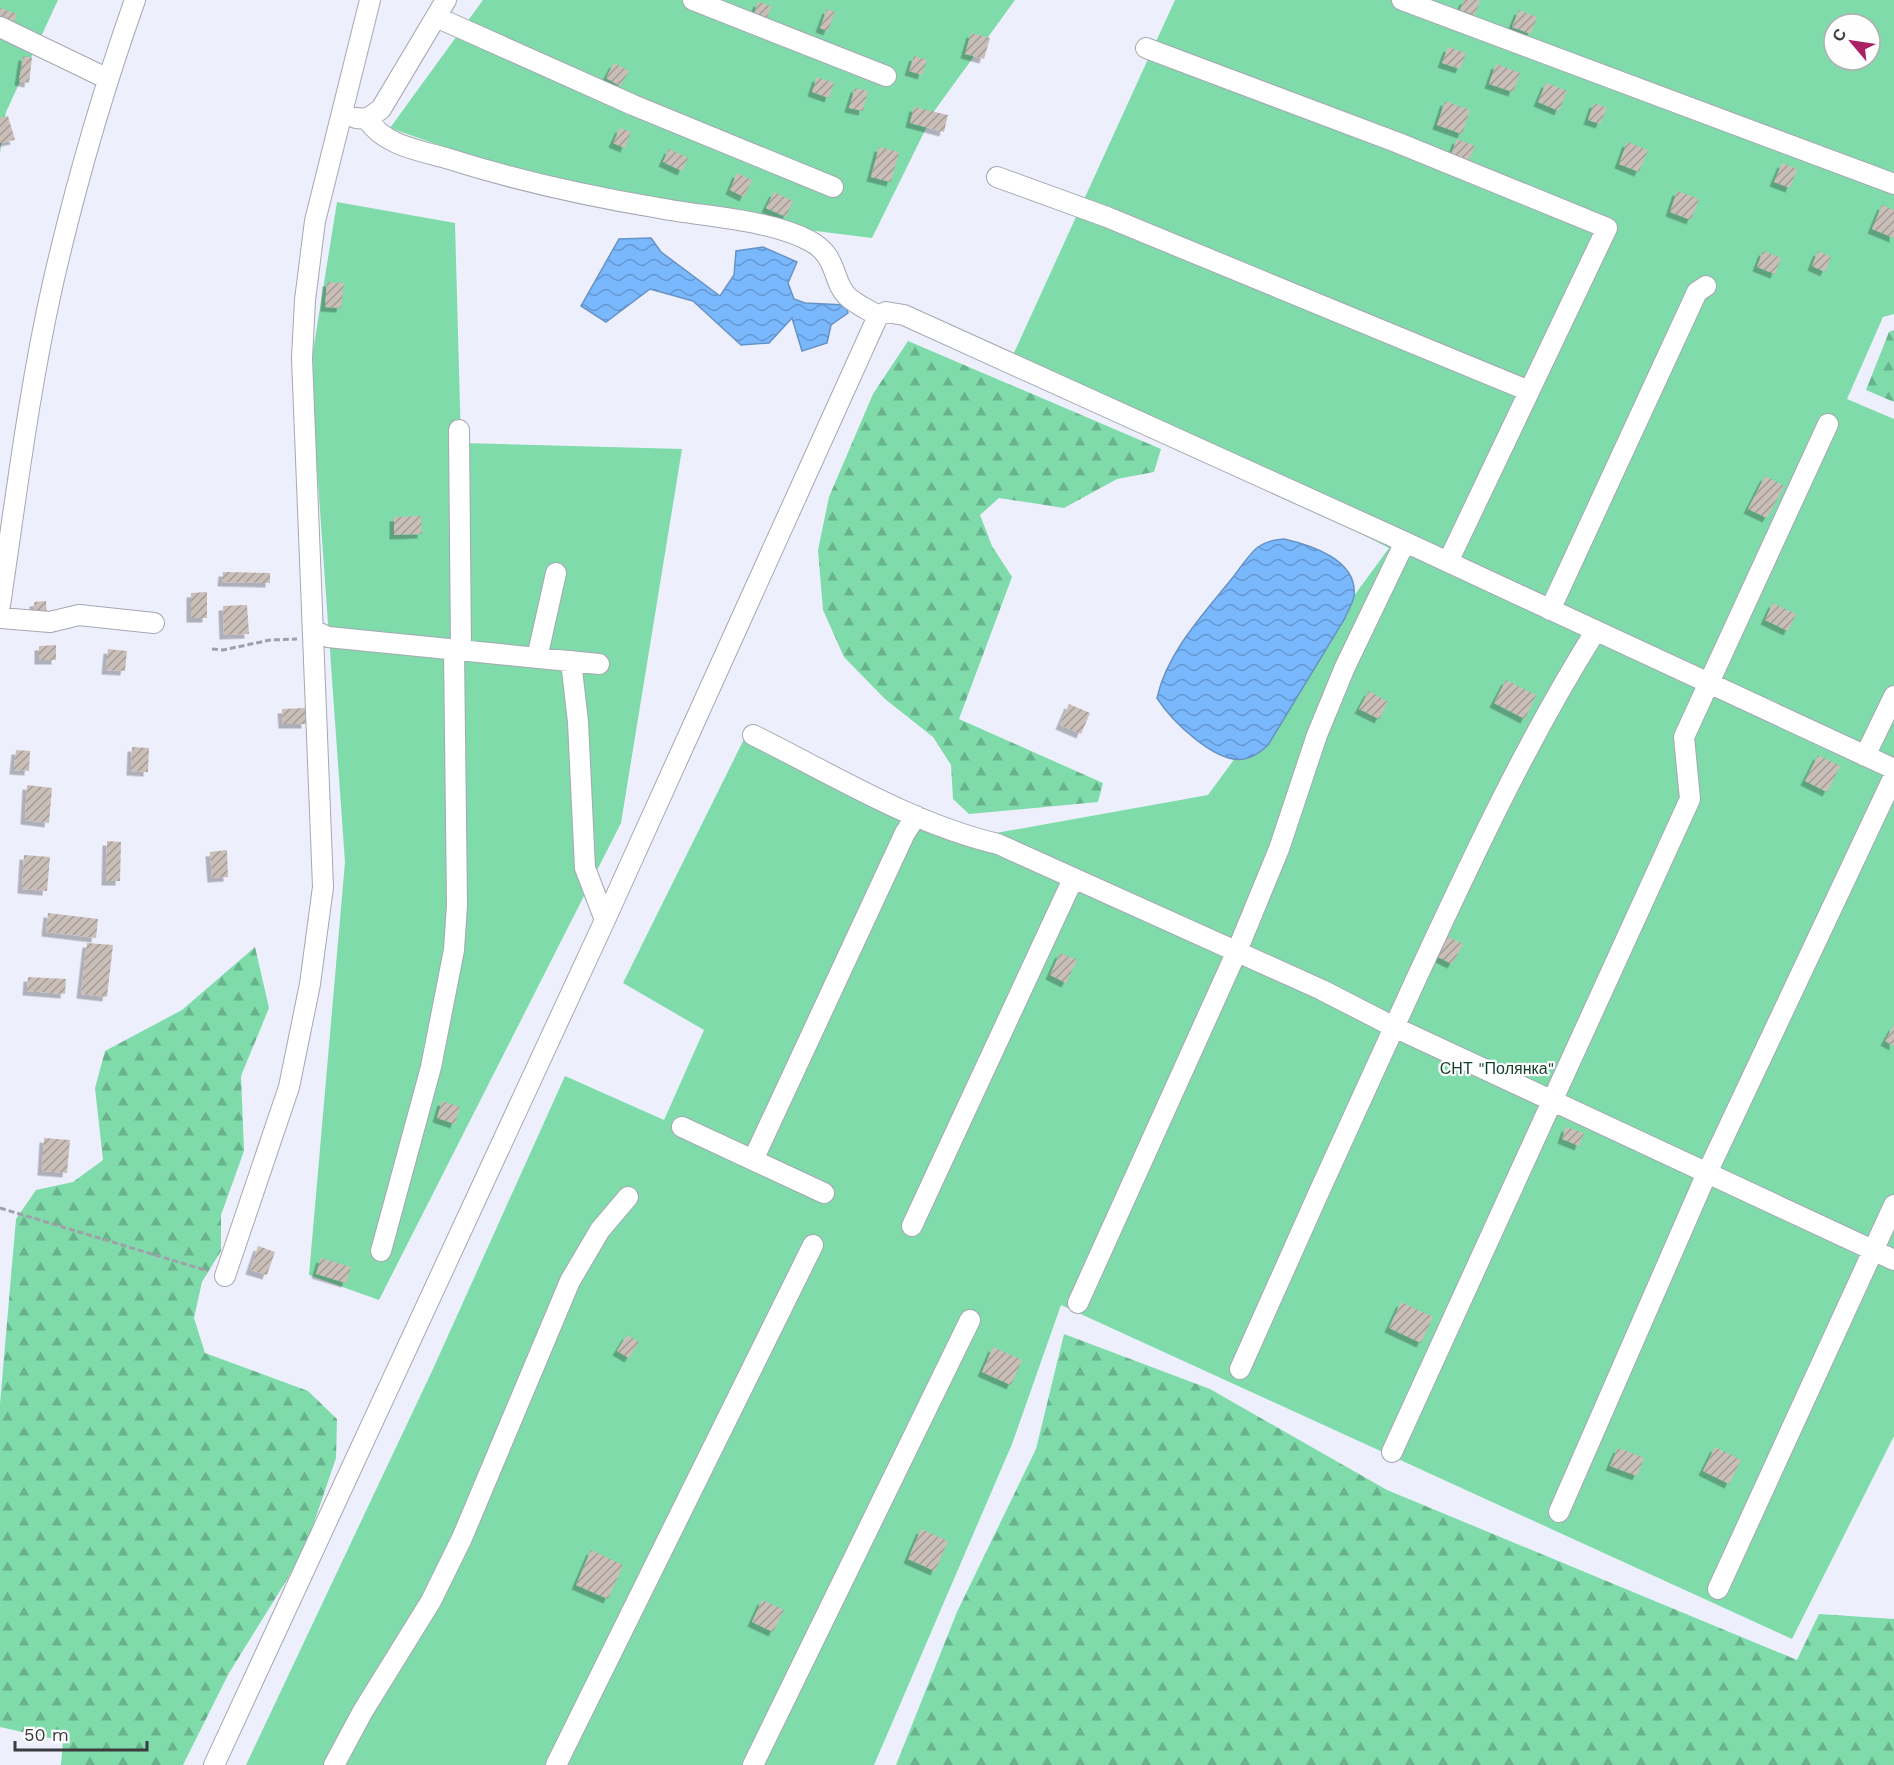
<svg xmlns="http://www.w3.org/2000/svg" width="1894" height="1765" viewBox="0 0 1894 1765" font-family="'Work Sans',sans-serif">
	<defs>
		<pattern id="forest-firs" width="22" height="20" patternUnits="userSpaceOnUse" patternTransform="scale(1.5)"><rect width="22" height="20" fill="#7fdbaa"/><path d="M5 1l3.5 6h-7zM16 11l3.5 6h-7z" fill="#69b38c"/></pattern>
		<pattern id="water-waves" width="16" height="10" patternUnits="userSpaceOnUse" patternTransform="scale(1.5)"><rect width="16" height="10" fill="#7ab8fe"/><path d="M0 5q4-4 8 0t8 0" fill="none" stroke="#6597cf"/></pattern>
		<pattern id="building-hatch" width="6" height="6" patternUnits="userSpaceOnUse" patternTransform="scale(1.5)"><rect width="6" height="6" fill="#cabeb8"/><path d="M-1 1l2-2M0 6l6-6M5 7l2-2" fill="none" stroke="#a59c97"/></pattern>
		<filter id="shadow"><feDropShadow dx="-4.5" dy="4.5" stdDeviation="0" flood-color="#0004"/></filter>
	</defs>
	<rect width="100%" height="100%" fill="#eeeffc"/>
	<path fill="url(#forest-firs)" d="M1894,330v72l-28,-12 23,-58z
		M908,341l253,108 -7,23 -37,7 -53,29 -65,-10 -19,17 12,31 20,31 -53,142 144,64 -5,19 -129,12 -16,-15 -2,-34 -18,-28 -48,-38 -41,-42 -21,-47 -5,-60 11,-53 44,-103z
		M255,947l14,61 -28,68 3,75 -23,64v36l-19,31 -8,36 11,35 103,38 29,28 -1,39 -32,94 -75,121 -46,92h-122l2,-24 -63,-14v-323l16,-185 20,-29 37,-8 30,-22 -8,-72 10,-37 77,-41z
		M1064,1334l146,55 177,101 410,170 22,-46 75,5v146h-998l61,-153 79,-163z"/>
	<path fill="#7fdbaa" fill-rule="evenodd" d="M0,0h58l-52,112 -6,41z
		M483,0h532l-80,110 -63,128 -262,-33 -220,-77z
		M1175,0h719v314l-11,3 -36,82 47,20v1017l-102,203 -731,-334 -49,139 -138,321h-628l187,-396 132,-293 99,44 40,-90 -81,-47 127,-256 207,113 251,-45 181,-247 -376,-193zM1834,24h36v36h-36z
		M337,202l118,21 6,220 221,6 -61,374 -242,477 -70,-25 36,-413 -35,-492z"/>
	<path fill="url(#water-waves)" stroke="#6792c5" stroke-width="1.5" d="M651,238l10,14 59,44 14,-21 2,-24 27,-4 34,15 -9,21 6,16 11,4 40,2 3,8 -17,12 -4,18 -25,8 -10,-33 -23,25 -28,2 -48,-44 -43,-12 -44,33 -25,-16 38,-67z
		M1284,539c27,6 74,21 70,57 -1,7 -7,16 -9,22l-77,127c-7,7 -14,12 -24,14 -29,5 -73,-39 -87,-61 10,-46 48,-86 77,-122 7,-9 15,-22 24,-29 9,-6 16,-7 26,-8z"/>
	<path fill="url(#building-hatch)" filter="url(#shadow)" d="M1464,0h16l-5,15 -15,-5z
		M758,2l13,4 -6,18 -13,-4z
		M0,8l17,6 -4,12 -13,-5z
		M827,9l8,3 -7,19 -8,-3z
		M1519,10l18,7 -6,17 -19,-7z
		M971,33l19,5 -6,21 -19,-5z
		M1448,47l18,6 -6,16 -18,-6z
		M23,56l9,2 -3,25 -10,-2z
		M914,56l13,4 -5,15 -13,-4z
		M614,63l15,8 -9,15 -14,-8z
		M1496,64l24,9 -7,19 -24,-8z
		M817,77l17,6 -5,15 -17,-6z
		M1546,83l21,8 -8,20 -21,-9z
		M855,88l13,3 -5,20 -14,-3z
		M1445,101l25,9 -8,24 -25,-9z
		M1594,103l13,5 -7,16 -12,-4z
		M914,107l34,8 -4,17 -34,-9z
		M8,116l7,24 -15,3v-25z
		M620,128l11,4 -6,16 -12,-5z
		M1457,139l18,7 -9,20 -17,-7z
		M1627,142l21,8 -9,22 -20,-8z
		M879,147l20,5 -8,30 -20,-5z
		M669,149l19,9 -6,13 -19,-9z
		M1782,163l15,6 -7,19 -16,-6z
		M737,173l15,7 -8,17 -14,-7z
		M1677,191l22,8 -8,21 -21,-8z
		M774,192l19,9 -7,16 -20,-9z
		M1882,205l12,5v28l-22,-9z
		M1763,251l18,7 -6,16 -18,-7z
		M1818,251l13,6 -6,15 -13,-6z
		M327,282l17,1 -3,25 -16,-1z
		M1765,476l19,10 -17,32 -19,-9z
		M421,516l1,18 -28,1v-18z
		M223,572l47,1v10l-48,-1z
		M207,592v26h-16v-25z
		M46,601l1,16 -12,1 -1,-16z
		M1773,603l23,11 -8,17 -23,-11z
		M247,605l2,29 -25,1 -1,-29z
		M56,645v15h-17v-14z
		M108,649l19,2 -2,20 -19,-1z
		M1506,680l30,15 -11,24 -31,-16z
		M1369,691l19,11 -9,17 -20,-10z
		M1069,704l21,9 -9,21 -21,-9z
		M305,708l1,16h-23l-1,-15z
		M132,747l17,1 -1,24 -17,-1z
		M16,750l14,1 -1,20 -15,-1z
		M1818,755l22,11 -13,26 -22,-11z
		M27,785l25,3 -3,35 -24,-3z
		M107,841l14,1 -1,39h-14z
		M227,850l1,27 -16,1 -2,-26z
		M24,855l26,2 -3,34 -25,-2z
		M48,913l50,6 -2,19 -50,-6z
		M1445,935l18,9 -11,20 -18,-9z
		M87,943l26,2 -6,52 -26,-3z
		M1060,953l17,7 -11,23 -16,-8z
		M28,977l38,2 -1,15 -38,-3z
		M1894,1025v21l-9,-5z
		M442,1101l18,6 -5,17 -18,-6z
		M1566,1127l18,6 -5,13 -17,-7z
		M44,1138l26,2 -3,33 -25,-2z
		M258,1246l17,6 -8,23 -17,-5z
		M321,1258l30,9 -5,16 -30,-9z
		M1401,1302l32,15 -12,26 -32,-15z
		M627,1335l12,7 -10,16 -12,-7z
		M993,1347l29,13 -11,25 -29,-13z
		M1715,1447l26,13 -12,24 -26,-13z
		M1618,1448l26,10 -7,18 -27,-10z
		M921,1529l27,12 -13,30 -27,-12z
		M591,1550l32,15 -15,34 -32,-14z
		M762,1600l22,10 -11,22 -21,-10z"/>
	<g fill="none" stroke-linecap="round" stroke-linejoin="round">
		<g stroke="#a6a7b3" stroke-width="22">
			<path id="minor" d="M693,0l193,76
				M1402,0l492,184
				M436,17l197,88 200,82
				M0,27l108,52
				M1146,48l250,94 211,86 -159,334
				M356,118l11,1 14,-10 65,-109
				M367,119c17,26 50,31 79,39 69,22 141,38 213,50 46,9 109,11 151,33 28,15 22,40 37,55 8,8 22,14 31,20
				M997,177l110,40 422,174
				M459,430l2,220
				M0,605c16,-107 29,-216 53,-322 22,-96 49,-190 82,-283
				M1550,610l147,-318 9,-6
				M0,618l50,4 29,-7 75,8
				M313,630l15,7 271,27
				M537,658l19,-85
				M571,661l7,61 7,146 20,52
				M753,735c79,39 159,89 245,109l324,146 72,37 500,233
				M1865,756l29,-60
				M682,1127l142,66
				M753,1160l152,-327 11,-17
				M912,1226l161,-347
				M381,1251l50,-184 23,-117 3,-45 -3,-256
				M225,1276l64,-189 21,-103 13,-97 -21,-529 3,-58 10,-79 55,-221
				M1078,1303l159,-352 42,-102 38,-114 28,-68 60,-125
				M1240,1369c58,-131 117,-262 177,-392 55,-118 109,-235 178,-345
				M1392,1452l298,-653 -6,-62 144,-313
				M1559,1512l148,-339 187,-397
				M1718,1589l176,-384
				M214,1765l391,-845 273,-604 8,-4 18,3 501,227 489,227
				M334,1765l29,-54 68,-110 31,-63 108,-257 30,-51 28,-33
				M556,1765l257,-520
				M753,1765l217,-445"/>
		</g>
		<path stroke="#9fa0a9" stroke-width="3" stroke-dasharray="6 3" stroke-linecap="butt" d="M212,649l11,1 47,-10 27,-1
			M0,1208l208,63"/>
		<use href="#minor" stroke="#fff" stroke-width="20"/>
	</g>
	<g text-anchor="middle" stroke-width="4.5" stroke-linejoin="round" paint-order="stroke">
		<g font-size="16" fill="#143e2a" stroke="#fefefe">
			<text x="1497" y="1074">СНТ "Полянка"</text>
		</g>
	</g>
	<g transform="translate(1852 42) rotate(299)"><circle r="28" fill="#fefefe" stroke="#b0b0b2" stroke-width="1.5"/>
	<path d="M0-4.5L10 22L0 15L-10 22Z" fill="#ab2164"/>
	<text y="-9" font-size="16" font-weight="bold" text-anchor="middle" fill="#3b3b40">С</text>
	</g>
	<path d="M15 1741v9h132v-9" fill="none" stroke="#3b3b40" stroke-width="3"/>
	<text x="24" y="1741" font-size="18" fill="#3b3b40" stroke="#fefefe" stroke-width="4.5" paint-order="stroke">50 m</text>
</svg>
